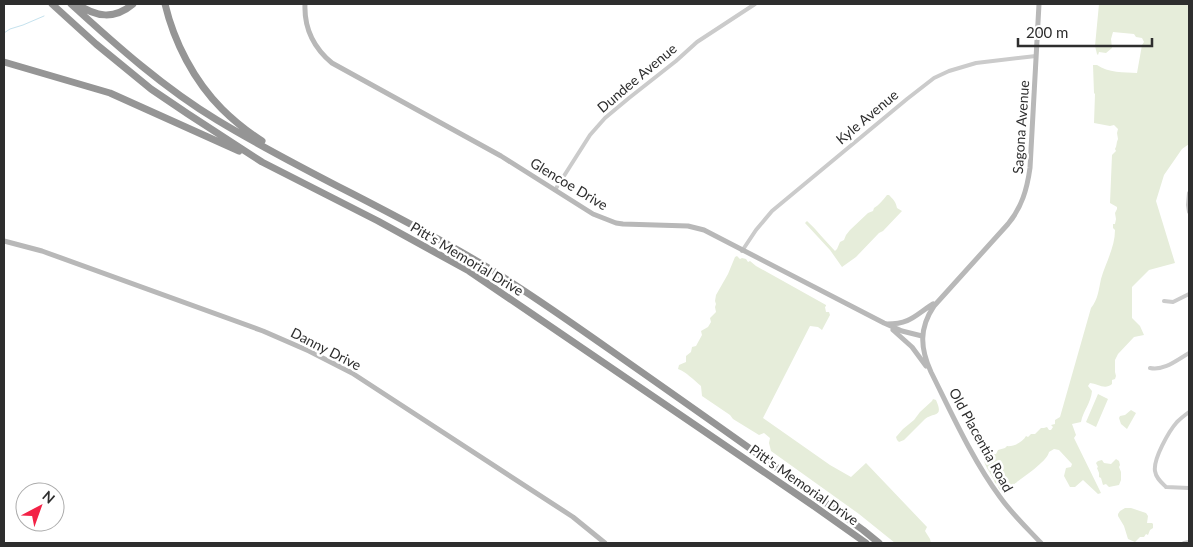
<svg xmlns="http://www.w3.org/2000/svg" width="1193" height="547" viewBox="0 0 1193 547" font-family="Lato,sans-serif">
	<rect width="100%" height="100%" fill="#fff"/>
	<path fill="#e6edda" d="M1099,4h90v140l-7,5 -18,26 -8,26 19,62 -26,7 -17,17v31l8,8 4,9 -10,2 -16,17 -3,6v12l1,4 -1,3 -3,1v4c-7,6 -14,0 -22,-1l-2,3 4,5c-1,12 -9,20 -11,31l-9,2 4,11 -2,3 27,55 -3,1 -15,-14 -8,7h-5l-6,-11 2,-8 5,-1 1,-3 -13,-14 -5,-1 -5,3c-2,11 -36,32 -46,40l-4,-3 -2,-5 -2,-1c-2,-8 -10,-15 -11,-23h2l1,-1 -1,-1 5,-4h5l2,-4 7,-2 2,-2c6,1 16,-4 19,-10l2,1 3,-3h4l6,-6h3l3,-1 2,3h2l2,-3 -2,-2 4,-1v-4l5,-3 31,-109c7,-8 8,-20 10,-29 5,-17 14,-32 14,-49l-2,-2v-4h2l1,-5 -1,-6 2,-4v-2l-7,-4 2,-48 4,-4 -1,-2c2,-3 1,-6 3,-10l-1,-6 1,-4 -4,-4 -4,1 -16,-3 1,-29 -1,-1 -1,-28h4c11,8 27,7 40,8l5,-28 2,-3 -2,-4 -6,-1 -2,-3 -21,-2 -2,7 1,9 -6,5 -7,-1 -1,3 -1,-1 -2,-8z
		M887,195h2c4,4 7,7 8,13l5,3 -19,20 -4,2 -23,24 -14,10 -12,-17 -25,-27 2,-2c10,9 18,20 28,30l2,-2 3,-7 4,-2 2,-5 4,-5 18,-17 5,-2 1,-3c5,-3 9,-8 13,-13z
		M737,256l3,3 2,-1 4,1 2,3 2,-1 6,5 70,39v1l-1,1 1,5h3l1,3 -8,15 -4,-3 -8,-1 -47,92 67,47 21,12 15,-14 61,64 -2,4 5,8 1,4h-36l-36,-29 -88,-63 -2,-8 1,-5 -6,-5 -5,2 -26,-16 -3,-4 -28,-19 -1,-10c-7,-6 -15,-14 -23,-17l1,-4 7,-3v-6l5,-4 1,-5 4,-1 6,-11 -1,-4 7,-4 3,-5 -1,-4 6,-6 -1,-5 1,-3 -1,-3 1,-6 12,-21 7,-17z
		M1098,394l10,5 -12,28 -10,-5z
		M933,399l3,1c8,18 -2,12 -11,19l-21,21 -5,2 -2,-2 -1,-3 7,-8 11,-9 6,-8 12,-11z
		M1131,410l5,3 -9,16 -6,-5 -2,-6 1,-2 5,-1z
		M1116,459l3,2 1,4 -1,2 2,5v8l-2,5 -10,2 -3,-3 -3,1 -2,-7 -2,-1v-4l-2,-5 1,-1 -2,-4 2,-2 4,-1 2,3 7,1z
		M1125,508h6l15,5 2,3 -1,7h5l1,1v4l-3,2 -2,5 -2,-1 -2,3h-4l-5,5 -7,-3 -4,-13 -6,-10v-2l2,-3z"/>
	<g fill="none" stroke-linecap="round" stroke-linejoin="round">
		<path stroke="#c5e2ee" stroke-width="1" d="M4,33l6,-4 13,-4 21,-9"/>
		<path stroke="#cbcbcb" stroke-width="4" d="M555,190l35,-55 15,-17 24,-20 47,-37 21,-19 58,-38
			M1189,193l-1,12 1,7
			M742,251l14,-21 16,-19 135,-112 27,-21 15,-7 27,-8 60,-7
			M1164,301l9,1 16,-8
			M1150,368c14,3 27,-8 39,-15
			M1189,412c-4,3 -8,6 -12,10 -8,9 -24,37 -22,49 1,7 6,11 11,16l23,1
			M1184,543l5,-1"/>
		<path stroke="#b8b8b8" stroke-width="5" d="M305,4c-1,24 9,44 27,59l169,93 92,58 23,9 7,1 65,2 16,4 180,93 18,8 20,5
			M1039,4l-9,164c-3,21 -8,39 -22,56l-74,82c-15,22 -14,42 -3,66 21,42 41,87 69,125 12,17 27,31 41,46
			M4,241l38,10 221,80 46,20 43,22 221,144 32,26
			M887,324c24,0 28,-9 46,-20
			M893,330l19,17 14,19"/>
		<path stroke="#959595" stroke-width="7" d="M52,4l44,40 55,45 37,25 74,48 116,59 91,50 342,233 55,39
			M71,4c46,42 93,84 146,116 89,54 185,95 273,149 49,30 96,64 143,97 77,54 154,108 230,164l16,13
			M77,4c19,13 37,16 56,0
			M165,4c9,38 29,77 57,105 12,12 26,23 40,32
			M4,62l106,31 129,58"/>
	</g>
	<g text-anchor="middle" stroke-width="5" stroke-linejoin="round" paint-order="stroke">
		<g font-size="14" fill="#2e2e2e" stroke="#fff">
			<text transform="translate(637 78) rotate(-40)" y="5">Dundee Avenue</text>
			<text transform="translate(867 117) rotate(-40)" y="5">Kyle Avenue</text>
			<text transform="translate(1021 127) rotate(-86)" y="5">Sagona Avenue</text>
			<text transform="translate(569 184) rotate(31)" y="5">Glencoe Drive</text>
			<text transform="translate(467 259) rotate(31)" y="5">Pitt's Memorial Drive</text>
			<text transform="translate(326 349) rotate(27)" y="5">Danny Drive</text>
			<text transform="translate(981 440) rotate(61)" y="5">Old Placentia Road</text>
			<text transform="translate(804 485) rotate(35)" y="5">Pitt's Memorial Drive</text>
		</g>
	</g>
	<rect width="1193" height="547" fill="none" stroke="#2e2e2e" stroke-width="10"/>
	<g transform="translate(40 507) rotate(41)"><circle r="24" fill="#ffffff" stroke="#ababab"/>
	<path d="M0-4L9 19L0 12L-9 19Z" fill="#f32246"/>
	<text y="-8" font-size="14" font-weight="bold" text-anchor="middle" fill="#2e2e2e">N</text>
	</g>
	<path d="M1018 38v8h134v-8" fill="none" stroke="#2e2e2e" stroke-width="2.5"/>
	<text x="1026" y="38" font-size="15" fill="#2e2e2e" stroke="#ffffff" stroke-width="4" paint-order="stroke">200 m</text>
</svg>
